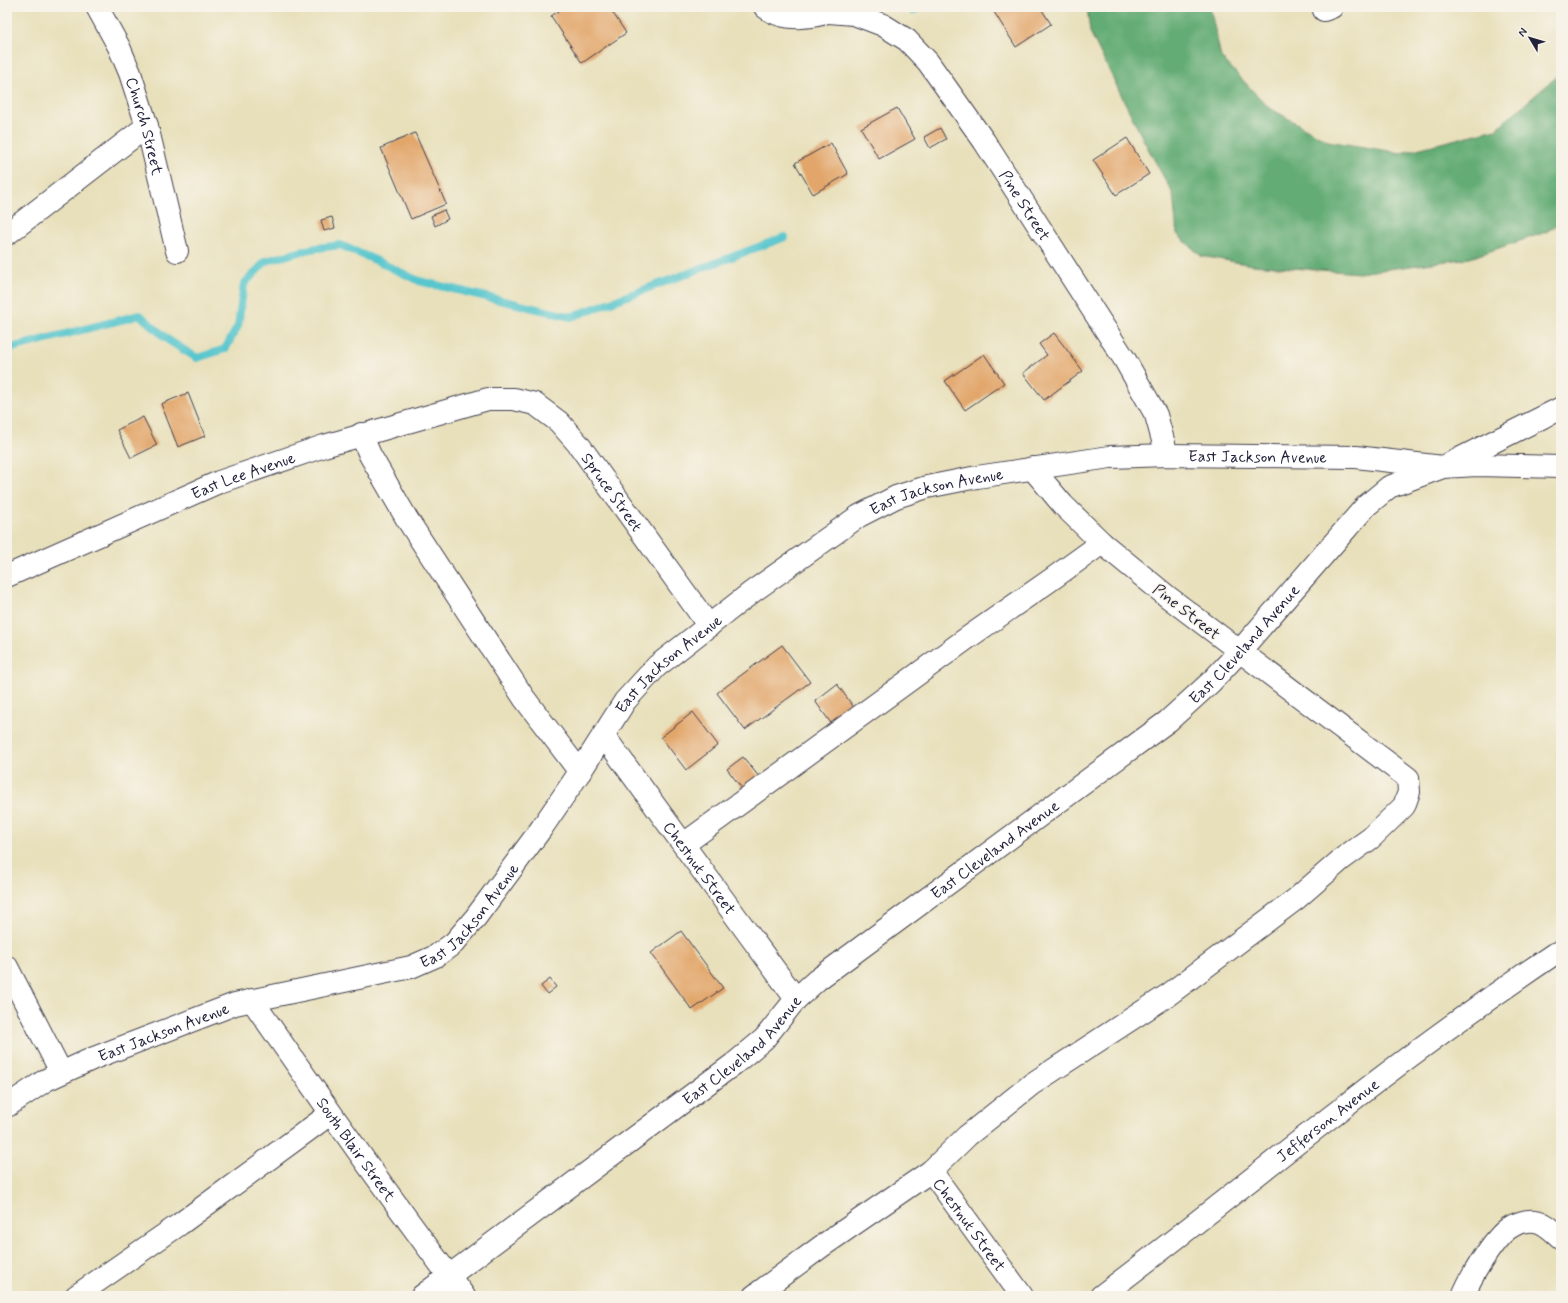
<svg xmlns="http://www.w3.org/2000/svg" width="1568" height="1303" viewBox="0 0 1568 1303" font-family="Mynerve,sans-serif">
	<rect width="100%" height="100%" fill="#f7f3e8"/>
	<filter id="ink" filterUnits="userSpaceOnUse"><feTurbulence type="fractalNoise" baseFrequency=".025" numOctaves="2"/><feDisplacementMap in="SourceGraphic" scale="8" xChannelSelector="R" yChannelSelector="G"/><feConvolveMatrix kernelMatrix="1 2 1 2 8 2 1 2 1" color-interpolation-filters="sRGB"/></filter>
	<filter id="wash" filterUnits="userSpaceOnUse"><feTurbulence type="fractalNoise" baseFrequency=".012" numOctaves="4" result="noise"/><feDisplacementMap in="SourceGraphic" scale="16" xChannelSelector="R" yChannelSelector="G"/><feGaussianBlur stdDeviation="0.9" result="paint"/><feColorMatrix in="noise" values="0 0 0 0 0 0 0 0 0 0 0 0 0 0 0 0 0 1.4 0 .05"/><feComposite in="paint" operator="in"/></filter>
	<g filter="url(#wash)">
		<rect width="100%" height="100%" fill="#e8e0bb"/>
		<path fill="#64ac74" stroke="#436758" d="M1087,7h123l11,50 47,50 60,34 73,12 95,-24 65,-56v150l-15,9 -76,26 -111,15 -107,-8 -51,-9 -24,-22 -4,-40 -29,-53 -54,-109z"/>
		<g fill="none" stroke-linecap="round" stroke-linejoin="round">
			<path stroke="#58c6cd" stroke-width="8" d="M913,11l6,-4
				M7,349l133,-34 28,25 29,18 28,-9 13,-23 6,-42 22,-23 44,-12 30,-4 35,15 44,21 152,36 214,-80"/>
		</g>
		<g id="blocks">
			<path fill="#e2a66a" d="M565,7h44l17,26 -44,30 -31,-47z
				M1002,7h38l11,17 -35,23 -22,-35z
				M897,108l18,31 -36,20 -18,-31z
				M940,128l6,11 -16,9 -6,-11z
				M415,133l31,71 -35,15 -30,-71z
				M1127,138l22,36 -33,21 -23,-35z
				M831,143l17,31 -35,20 -18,-31z
				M444,210l4,9 -13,7 -4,-10z
				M332,217l3,11 -11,3 -3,-11z
				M1054,333l29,38 -39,29 -21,-27 24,-18 -8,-11z
				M984,354l20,29 -39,27 -20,-29z
				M188,393l17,43 -27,11 -17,-43z
				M143,417l14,28 -26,13 -14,-28z
				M782,645l28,37 -65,48 -28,-37z
				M837,684l18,25 -22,17 -18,-25z
				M693,712l25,33 -32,25 -25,-33z
				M743,757l17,21 -16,13 -17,-22z
				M681,931l42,57 -31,22 -41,-57z
				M550,979l6,8 -9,7 -6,-8z"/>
		</g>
	</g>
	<g filter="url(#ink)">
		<use href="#blocks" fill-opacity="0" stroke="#403e4e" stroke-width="1"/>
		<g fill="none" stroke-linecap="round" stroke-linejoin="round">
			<g stroke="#403e4e" stroke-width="24">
				<g id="minor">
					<path id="s1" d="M97,7l22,40 11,26 17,53 30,125"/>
					<path d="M765,7c19,15 53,12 72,0"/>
					<path d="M1324,10l8,-3"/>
					<path id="s2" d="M829,12l25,2 29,11 24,15 21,22 56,79 141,219 31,55 11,40"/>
					<path d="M7,234l140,-108"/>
					<path d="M361,434l9,21 37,64 117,179 56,74"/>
					<path id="s3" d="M7,576l212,-94 105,-36 164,-47h26l21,5 24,18 20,23 130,181"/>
					<path id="s4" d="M604,736l192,263"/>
					<path d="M684,844l282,-205 86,-60 50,-36"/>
					<path d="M7,967l54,105"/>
					<path id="s5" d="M252,1000c69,100 139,199 212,296"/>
					<path id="s6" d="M7,1106l39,-26 48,-22 141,-54 176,-37 25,-11 18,-13 22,-26 65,-88 39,-57 45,-71 32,-35 95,-74 107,-76 37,-19 31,-10 50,-10 133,-20 57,-2 189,2 87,10 34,-2 84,2"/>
					<path id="s7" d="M931,1171l91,125"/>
					<path d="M76,1296l104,-72 150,-110"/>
					<path id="s8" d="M422,1296l313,-233 29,-24 32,-40 21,-19 351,-259 43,-39 28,-30 127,-146 23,-19 54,-20 118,-59"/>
					<path d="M754,1296l68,-50 109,-75 36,-35 65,-52 136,-89 128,-96 46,-40 29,-21 33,-32 5,-14 -1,-14 -240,-181 -66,-54 -39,-38 -31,-37"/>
					<path id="s9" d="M1101,1296c80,-60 157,-123 236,-184 70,-55 143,-108 217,-158l7,-2"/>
					<path d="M1463,1296c7,-18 30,-57 46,-68 7,-5 18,-8 26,-7 10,1 19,11 26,17"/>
				</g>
			</g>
			<use href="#minor" stroke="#fff" stroke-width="22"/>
		</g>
	</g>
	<g text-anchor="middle" stroke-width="3" stroke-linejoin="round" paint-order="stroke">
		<g font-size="16" fill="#22223b" stroke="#f7f3e8">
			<text dy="6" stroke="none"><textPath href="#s1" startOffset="129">Church Street</textPath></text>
			<text dy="6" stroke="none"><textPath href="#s2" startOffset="288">Pine Street</textPath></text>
			<text dy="6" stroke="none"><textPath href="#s6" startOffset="1483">East Jackson Avenue</textPath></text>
			<text dy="6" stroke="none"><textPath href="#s3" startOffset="257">East Lee Avenue</textPath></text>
			<text dy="6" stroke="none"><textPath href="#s3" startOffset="679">Spruce Street</textPath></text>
			<text dy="6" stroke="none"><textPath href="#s6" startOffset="1158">East Jackson Avenue</textPath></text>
			<text transform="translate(1187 611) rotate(38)" y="6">Pine Street</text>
			<text dy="6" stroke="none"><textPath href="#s8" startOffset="1052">East Cleveland Avenue</textPath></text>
			<text dy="6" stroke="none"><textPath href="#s6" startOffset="834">East Jackson Avenue</textPath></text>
			<text dy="6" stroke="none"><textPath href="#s8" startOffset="728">East Cleveland Avenue</textPath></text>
			<text dy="6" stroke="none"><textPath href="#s4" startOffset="163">Chestnut Street</textPath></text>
			<text dy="6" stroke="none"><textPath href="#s6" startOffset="510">East Jackson Avenue</textPath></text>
			<text dy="6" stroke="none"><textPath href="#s6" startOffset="174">East Jackson Avenue</textPath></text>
			<text dy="6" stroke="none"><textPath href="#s8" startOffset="404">East Cleveland Avenue</textPath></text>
			<text dy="6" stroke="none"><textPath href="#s9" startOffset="287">Jefferson Avenue</textPath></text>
			<text dy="6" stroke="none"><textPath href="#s5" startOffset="182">South Blair Street</textPath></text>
			<text dy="6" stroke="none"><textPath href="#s7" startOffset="66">Chestnut Street</textPath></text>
		</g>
	</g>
	<rect width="1568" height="1303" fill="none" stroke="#f7f3e8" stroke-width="24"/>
	<g transform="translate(1530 38) rotate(308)" stroke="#f7f3e8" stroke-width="3" paint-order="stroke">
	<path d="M0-3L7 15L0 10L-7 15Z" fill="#22223b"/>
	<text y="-6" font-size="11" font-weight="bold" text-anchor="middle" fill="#22223b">N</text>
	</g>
</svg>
